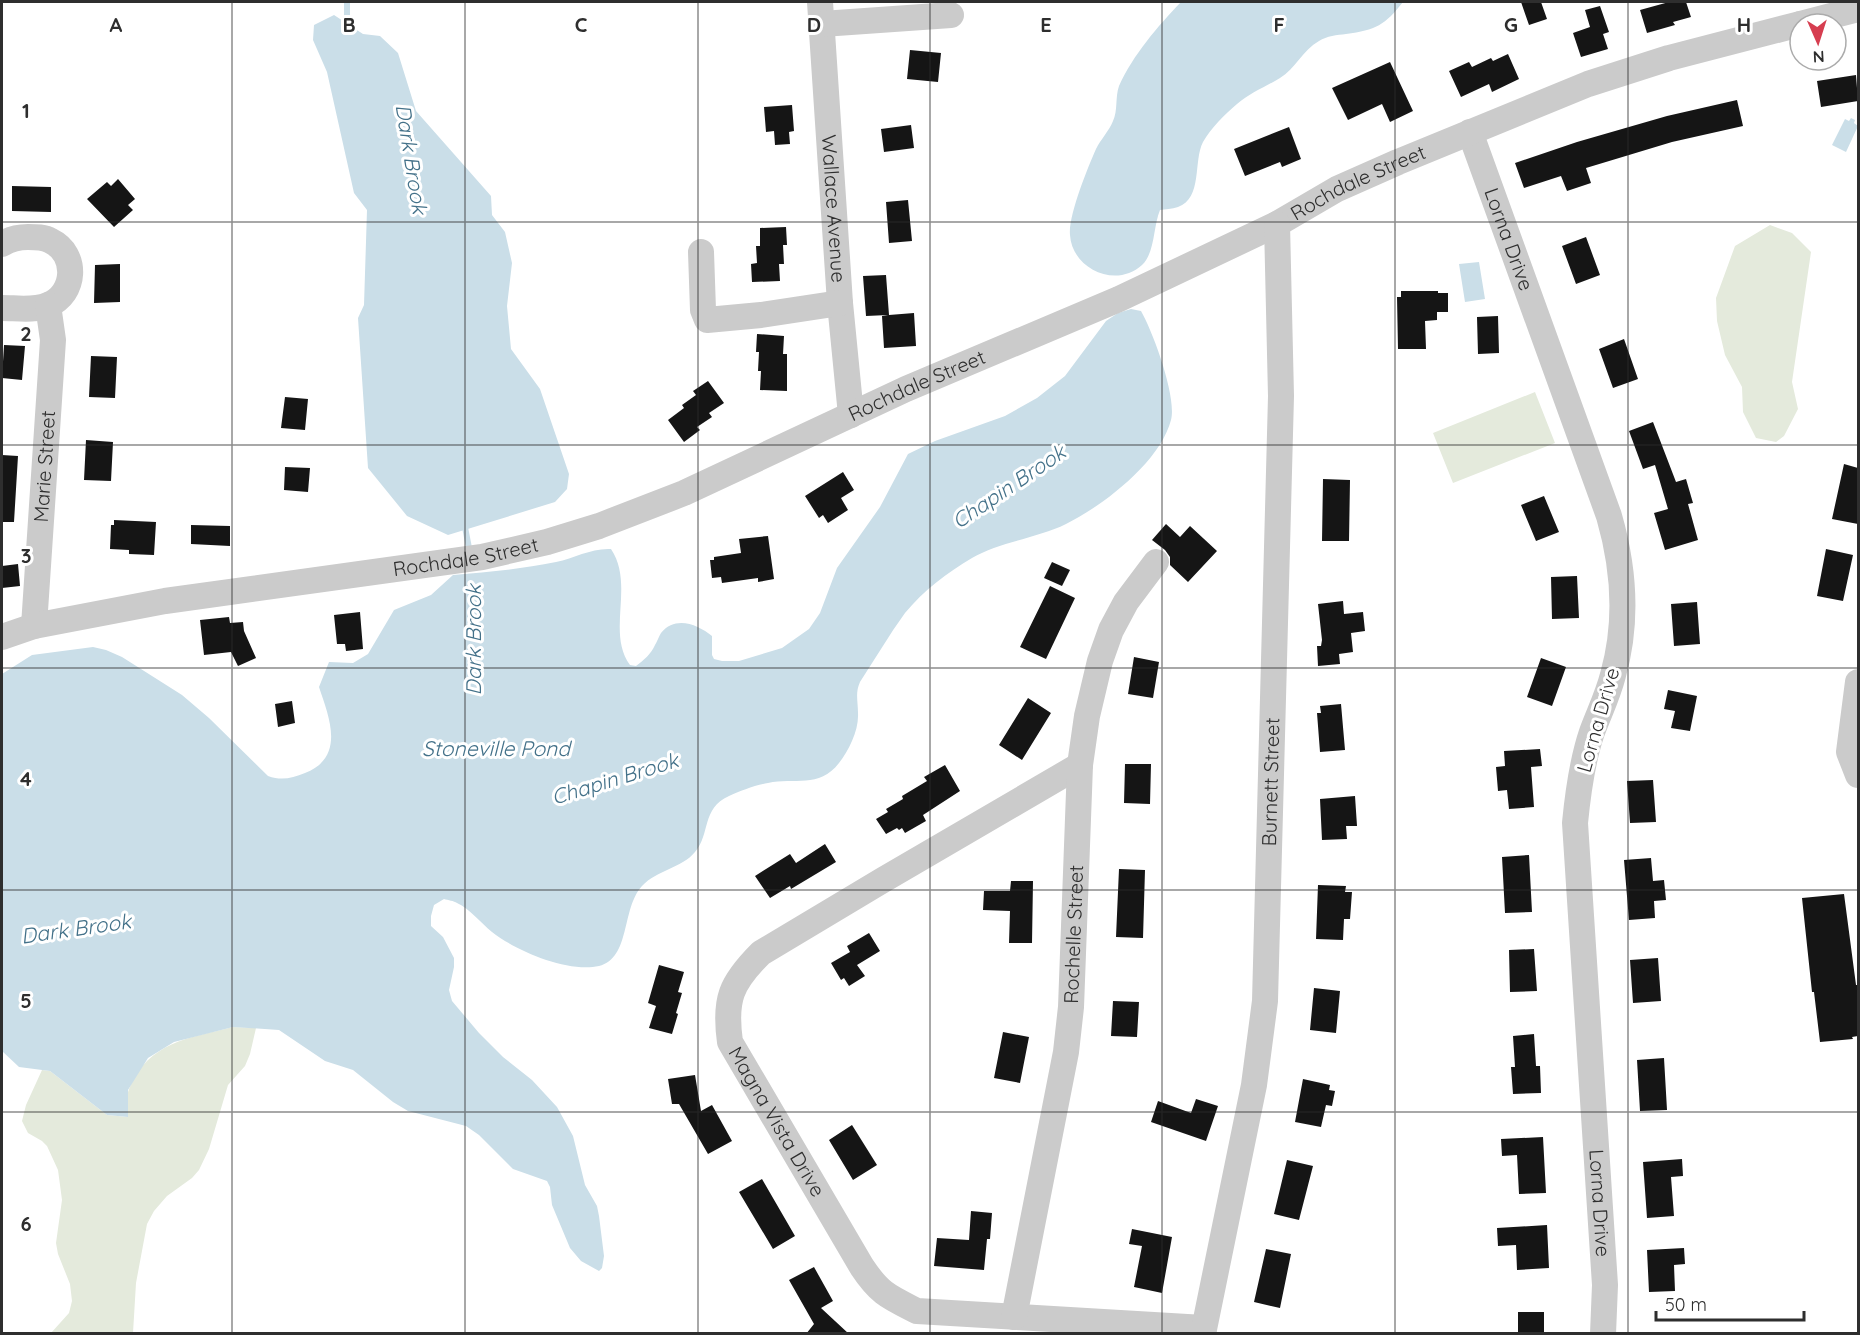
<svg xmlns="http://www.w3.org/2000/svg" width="1860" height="1335" viewBox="0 0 1860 1335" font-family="Quicksand,sans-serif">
	<rect width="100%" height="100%" fill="#fff"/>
	<path fill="#e4eadc" d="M1770,225l22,8 19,19 -19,130 6,27 -14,27 -8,6 -20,-4 -13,-26 -1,-25 -17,-32 -8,-34 -1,-23 19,-52z
		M1535,392l20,51 -102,40 -20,-50z
		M233,1027l23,1 -6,26 -5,12 -17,19 -19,64 -10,21 -7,8 -25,18 -13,15 -7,13 -11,59 -3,50h-82l18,-20 3,-12 -2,-17 -12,-30 -2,-11 6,-43 -4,-30 -11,-24 -5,-5 -14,-8 -6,-12 4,-16 16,-35 8,1 57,44 21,2c0,-8 -2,-21 1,-28 19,-47 60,-51 104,-62z"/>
	<path fill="#cadee8" d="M1181,2h222c-18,23 -27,28 -57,32 -9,1 -19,2 -27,7 -16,9 -24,28 -39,37 -15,9 -30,15 -43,26 -12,10 -26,24 -34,38 -10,19 0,56 -25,65 -6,2 -13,2 -18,3 -7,17 -5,43 -18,55 -26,24 -70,4 -72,-30 -2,-19 18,-68 26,-86 5,-10 13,-18 17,-28 5,-10 2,-24 6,-35 14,-31 39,-60 62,-84z
		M334,15l29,19 17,2 18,17 18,58 75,85 1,19 13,17 7,31 -5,43 4,43 29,40 29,85 -2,15 -12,13 -107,33 -41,-19 -39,-48 -10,-150 6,-13 3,-95 -13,-17 -27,-121 -14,-32 1,-15z
		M1851,118l4,2 -1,3 4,3 -12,26 -14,-7 13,-26 4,2z
		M1479,262l6,37 -20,3 -6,-38z
		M1131,309l10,2c12,21 36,86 30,109 -11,42 -67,85 -105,104 -28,14 -67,18 -94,34 -24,14 -49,33 -67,55 -16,22 -30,46 -45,69 -5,11 -2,19 -2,31 1,17 -9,37 -19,50 -20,26 -45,14 -71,20 -13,2 -28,8 -39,13 -28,13 -18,37 -34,56 -13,16 -38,18 -53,34 -21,23 -11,72 -43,80 -31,7 -83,-15 -107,-34 -11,-9 -22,-23 -35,-29 -3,-2 -9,-3 -13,-4l-10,6 -3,11v10l12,11 11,21v9l-5,23 3,11 27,32 24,24 29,23 25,27 16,29 12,49 12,21 2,10 5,40 -2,12 -3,3 -18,-10 -11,-13 -18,-43 -2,-18 -3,-6 -34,-12 -34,-34 -13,-9 -58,-15 -15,-9 -40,-32 -28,-9 -46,-31 -46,-3 -59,15 -26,16 -20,32v27l-21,-2 -57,-44 -31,-4 -17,-16v-377l30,-19 61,-8 13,3 16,7 60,38 27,23 59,58c14,5 24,2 37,-3 41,-16 24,-56 14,-86l10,-25 24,1 15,-9 26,-44 37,-15 22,-20c35,-3 69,-6 103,-13 19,-4 35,-14 55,-13 24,36 -5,83 19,116l6,1c8,-6 15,-12 19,-21 2,-3 4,-9 6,-12 15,-18 37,-8 51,3v19l2,4 8,2h17l43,-13 27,-19 11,-16 17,-45 43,-61 28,-53 27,-13 70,-25 32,-18 28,-22 41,-55 12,-8z"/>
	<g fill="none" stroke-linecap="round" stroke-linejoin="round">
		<path stroke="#cadee8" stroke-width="6" d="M347,2v29
			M464,522l6,31"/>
	</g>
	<path fill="#151515" d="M1521,2h20l6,17 -18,6z
		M1669,2h17l5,15 -18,5 2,3 -28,8 -7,-23z
		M1600,6l9,26 -6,2 5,15 -27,8 -8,-24 17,-6 -5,-17z
		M910,50l31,3 -3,29 -31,-3z
		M1508,54l11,25 -27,13 -3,-8 -28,13 -12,-26 20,-9 3,5 19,-9 2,3z
		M1390,62l23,49 -23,11 -8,-18 -34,16 -16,-32z
		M1856,75l2,26 -37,6 -4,-26z
		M1737,100l6,26 -71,16 -86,26 5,15 -24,8 -6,-15 -37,12 -9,-25 62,-21 90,-26z
		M792,105l2,26 -5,1 1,12 -15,1 -1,-14 -8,1 -2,-25z
		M911,125l3,23 -30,4 -3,-23z
		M1289,127l12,32 -19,8 -2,-5 -35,14 -11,-27z
		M118,179l17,20 -7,6 5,5 -19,17 -27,-28 20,-17 4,4z
		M12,186l39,1v25l-39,-1z
		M908,200l4,41 -23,2 -3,-41z
		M786,227l1,18h-4l1,19h-5l1,17 -28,1 -1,-18 6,-1 -1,-17h4v-18z
		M1586,237l14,38 -24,9 -14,-38z
		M120,264v38l-26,1 1,-38z
		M886,275l3,40 25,-2 2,33 -32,2 -2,-32 6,-1 -22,1 -3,-40z
		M1401,291h37v2h10v19h-11v8l-12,1 1,28h-28l-1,-52h4z
		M1498,316l1,37 -21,1 -1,-37z
		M757,334l27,2 -1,18h4v37l-27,-1 1,-19h-3l1,-19h-3z
		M1624,339l14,40 -25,9 -14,-39z
		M4,345l21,1 -3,34 -20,-2z
		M91,356l26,1 -2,41 -26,-1z
		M708,381l16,22 -15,10 3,4 -15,10 3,3 -16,12 -16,-22 16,-12 -2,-3 14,-10 -3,-4z
		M285,397l23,2 -3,31 -24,-2z
		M1653,422l23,60 10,-3 7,24 -5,1 10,36 -33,10 -11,-37 14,-4 -13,-44 -12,4 -14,-38z
		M86,440l27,2 -2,39 -27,-1z
		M2,455l16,1 -4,66h-12z
		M1844,464l14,4v56l-26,-5z
		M285,467l25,1 -2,24 -24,-2z
		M843,472l11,18 -13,8 7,12 -20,13 -5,-8 -4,3 -14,-22z
		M1323,479l27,1 -1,61h-27z
		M1544,496l15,36 -23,9 -15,-36z
		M114,520l42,2 -2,33 -25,-1v-4l-19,-1 1,-24h3z
		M1166,524l14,13 10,-11 27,25 -29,31 -18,-17v-8l-5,-7 -13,-10z
		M191,525l39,1v20l-39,-2z
		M768,536l6,43 -16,3v-4l-36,5 -1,-6 -9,1 -2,-18h4v-3l27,-4 -2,-14z
		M1826,549l27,6 -10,46 -26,-5z
		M1052,562l18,8 -8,16 -18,-8z
		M18,564l2,22 -18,2v-22z
		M1577,576l2,42 -27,1 -1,-42z
		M1050,586l25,12 -29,61 -26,-12z
		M1343,601l1,13 19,-2 2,19 -14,2 2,19 -14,2 1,10 -22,2 -1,-20h4l1,-6 -4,-36z
		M1697,602l3,42 -26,2 -3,-42z
		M360,612l3,37 -17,2 -1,-7h-8l-3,-29z
		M229,617l1,6 13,-1 1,9 12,27 -18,8 -7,-14 -27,3 -4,-35z
		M1134,657l25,5 -6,36 -25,-4z
		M1541,658l25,9 -14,39 -25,-9z
		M1668,690l29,6 -7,35 -19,-3 4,-17 -11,-2z
		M1028,698l23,15 -29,47 -23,-15z
		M292,701l3,22 -17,4 -3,-23z
		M1341,704l4,46 -25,2 -3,-39h4l-1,-7z
		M1540,749l2,17 -11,1 3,40 -25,2 -2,-19 -9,1 -2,-24 9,-1 -1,-15z
		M1125,764h26l-1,40 -26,-1z
		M945,765l15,26 -37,24 3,6 -21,12 -3,-5 -3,2 -2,-2 -11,6 -10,-15 12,-7 -2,-3 17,-10 -1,-3 25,-15 -3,-4z
		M1653,780l3,42 -26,1 -3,-42z
		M1355,796l2,30h-11l1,13 -25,1 -2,-41z
		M825,844l11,18 -45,27 -1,-3 -20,12 -15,-22 35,-22 6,9z
		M1529,855l3,57 -27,1 -3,-56z
		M1651,858l2,23 11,-1 2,20 -12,1 1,17 -26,2 -5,-60z
		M1119,869l26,1 -2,68 -27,-1z
		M1011,881h22l-1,62h-23l1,-32 -27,-1 1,-19h26z
		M1318,885l28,1 -1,6h7l-2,27h-6l-1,21 -27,-1z
		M1844,894l12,91h2v51l-6,1 1,2 -33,3 -6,-50h-2l-10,-94z
		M869,933l11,18 -23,14 8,11 -16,10 -5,-8 -3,2 -10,-17 19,-11 -3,-6z
		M1534,949l3,42 -27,1 -1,-42z
		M1658,958l3,43 -28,2 -3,-43z
		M659,965l25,7 -6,20 4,1 -6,20 2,1 -6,20 -23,-6 7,-22 -8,-3z
		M1314,988l26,3 -4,42 -26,-3z
		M1113,1001l26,1 -2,35 -26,-1z
		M1003,1032l26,5 -9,46 -26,-5z
		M1534,1034l2,32h4l1,27 -28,1 -2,-27h4l-2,-31z
		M1664,1058l3,52 -27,1 -3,-51z
		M695,1075l6,36 11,-6 20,36 -24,13 -29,-50h-7l-4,-25z
		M1303,1079l27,6 -1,5 6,1 -3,15 -6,-1 -5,22 -26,-5z
		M1196,1099l22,7 -12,35 -55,-19 7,-21 33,12z
		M852,1125l25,40 -24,15 -24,-40z
		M1543,1137l3,56 -27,1 -2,-39 -15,1 -1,-17z
		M1682,1159l1,17 -12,1 3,39 -27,2 -4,-56z
		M1287,1160l26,6 -14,54 -25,-6z
		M762,1179l33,57 -22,13 -34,-57z
		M971,1211l21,2 -2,26h-3l-3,31 -50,-4 3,-28 32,2z
		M1547,1225l2,43 -32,2 -1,-25 -18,1 -1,-18z
		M1132,1229l40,8 -10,56 -28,-6 8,-41 -13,-2z
		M1684,1248l1,16 -11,1 1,26 -26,1 -2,-42z
		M1266,1249l25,5 -11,54 -26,-6z
		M814,1267l19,34 -12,7 28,26h-43l8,-10 -25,-44z
		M1518,1312h26v22h-26z"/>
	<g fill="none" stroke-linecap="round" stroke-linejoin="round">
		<g stroke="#cbcbcb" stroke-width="26">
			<path id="s1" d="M820,2l20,301 11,112"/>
			<path d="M822,24l129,-9"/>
			<path d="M1800,24l58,-15"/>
			<path id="s2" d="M1470,132l139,384c15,52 19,106 4,159 -5,20 -14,38 -21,57 -10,29 -14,60 -17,91l30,462 -2,49"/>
			<path d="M2,244c8,-5 16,-7 26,-7 8,0 16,0 23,4 27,13 25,53 -3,64 -13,6 -32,3 -46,3"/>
			<path d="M701,252l2,58 4,10 54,-5 79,-12"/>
			<path id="s3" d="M34,626l19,-286 -5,-35"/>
			<path id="s4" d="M2,637l32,-11 131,-25 317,-44 65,-15 52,-16 85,-33 222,-104 213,-90 158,-75 60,-35 61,-27 190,-78 81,-26 131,-34"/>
			<path d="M1858,682l-9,70 9,23"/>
			<path id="s5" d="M1080,765l-197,115 -122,73c-30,30 -37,46 -31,89l132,225c18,27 27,30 55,44l287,17"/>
			<path id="s6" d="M1014,1317l52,-265 5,-45 9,-242 7,-49 13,-55 11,-31 15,-28 30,-40"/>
			<path id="s7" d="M1203,1334l51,-249 11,-84 16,-605 -4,-172"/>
		</g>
	</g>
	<path fill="none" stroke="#2e2e2e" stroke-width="1.5" stroke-opacity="0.55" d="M232,2v1332M465,2v1332M698,2v1332M930,2v1332M1162,2v1332M1395,2v1332M1628,2v1332M2,222h1856M2,445h1856M2,668h1856M2,890h1856M2,1112h1856"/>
	<g text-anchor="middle" stroke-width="6" stroke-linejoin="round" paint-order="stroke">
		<g font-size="20" fill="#2e2e2e" stroke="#fff">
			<text dy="7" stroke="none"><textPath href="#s4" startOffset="1442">Rochdale Street</textPath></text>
			<text dy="7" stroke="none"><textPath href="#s1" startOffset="207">Wallace Avenue</textPath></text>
			<text dy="7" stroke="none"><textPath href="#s2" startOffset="114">Lorna Drive</textPath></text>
			<text dy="7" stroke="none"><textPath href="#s4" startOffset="956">Rochdale Street</textPath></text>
			<text dy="7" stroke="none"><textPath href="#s3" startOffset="160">Marie Street</textPath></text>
			<text dy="7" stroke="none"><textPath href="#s4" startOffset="471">Rochdale Street</textPath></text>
			<text transform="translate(1598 720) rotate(-74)" y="7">Lorna Drive</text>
			<text dy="7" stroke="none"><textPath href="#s7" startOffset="558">Burnett Street</textPath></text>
			<text dy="7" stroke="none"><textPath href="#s6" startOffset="388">Rochelle Street</textPath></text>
			<text dy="7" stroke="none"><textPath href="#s5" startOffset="562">Magna Vista Drive</textPath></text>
			<text dy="7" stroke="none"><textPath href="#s2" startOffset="1104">Lorna Drive</textPath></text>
		</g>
		<g font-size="21" font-style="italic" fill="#437189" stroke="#fff">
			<text transform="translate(411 159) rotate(81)" y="7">Dark Brook</text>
			<text transform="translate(1009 487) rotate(-34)" y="7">Chapin Brook</text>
			<text transform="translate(474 640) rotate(-90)" y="7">Dark Brook</text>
			<text x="496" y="756">Stoneville Pond</text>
			<text transform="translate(615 779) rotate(-17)" y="7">Chapin Brook</text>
			<text transform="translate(76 929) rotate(-8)" y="7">Dark Brook</text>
		</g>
	</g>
	<g font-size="20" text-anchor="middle" font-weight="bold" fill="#2e2e2e" stroke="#fff" stroke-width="6" stroke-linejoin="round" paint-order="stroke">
		<text x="116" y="32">A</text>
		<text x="349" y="32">B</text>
		<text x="581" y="32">C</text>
		<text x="814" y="32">D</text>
		<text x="1046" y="32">E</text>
		<text x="1279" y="32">F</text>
		<text x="1511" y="32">G</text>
		<text x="1744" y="32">H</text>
		<text x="26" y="118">1</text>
		<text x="26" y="341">2</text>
		<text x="26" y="563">3</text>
		<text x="26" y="786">4</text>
		<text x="26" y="1008">5</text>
		<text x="26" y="1231">6</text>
	</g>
	<rect width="1860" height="1335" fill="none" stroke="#2e2e2e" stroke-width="6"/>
	<g transform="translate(1818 42) rotate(177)"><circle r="28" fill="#ffffff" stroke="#ababab" stroke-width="1.5"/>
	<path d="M0-4.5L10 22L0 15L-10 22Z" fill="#d63e50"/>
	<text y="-9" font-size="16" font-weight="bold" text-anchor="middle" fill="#2e2e2e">N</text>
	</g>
	<path d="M1656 1311v9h148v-9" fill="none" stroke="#2e2e2e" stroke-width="3"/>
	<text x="1665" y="1311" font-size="18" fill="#2e2e2e" stroke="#ffffff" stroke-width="4.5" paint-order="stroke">50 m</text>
</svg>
